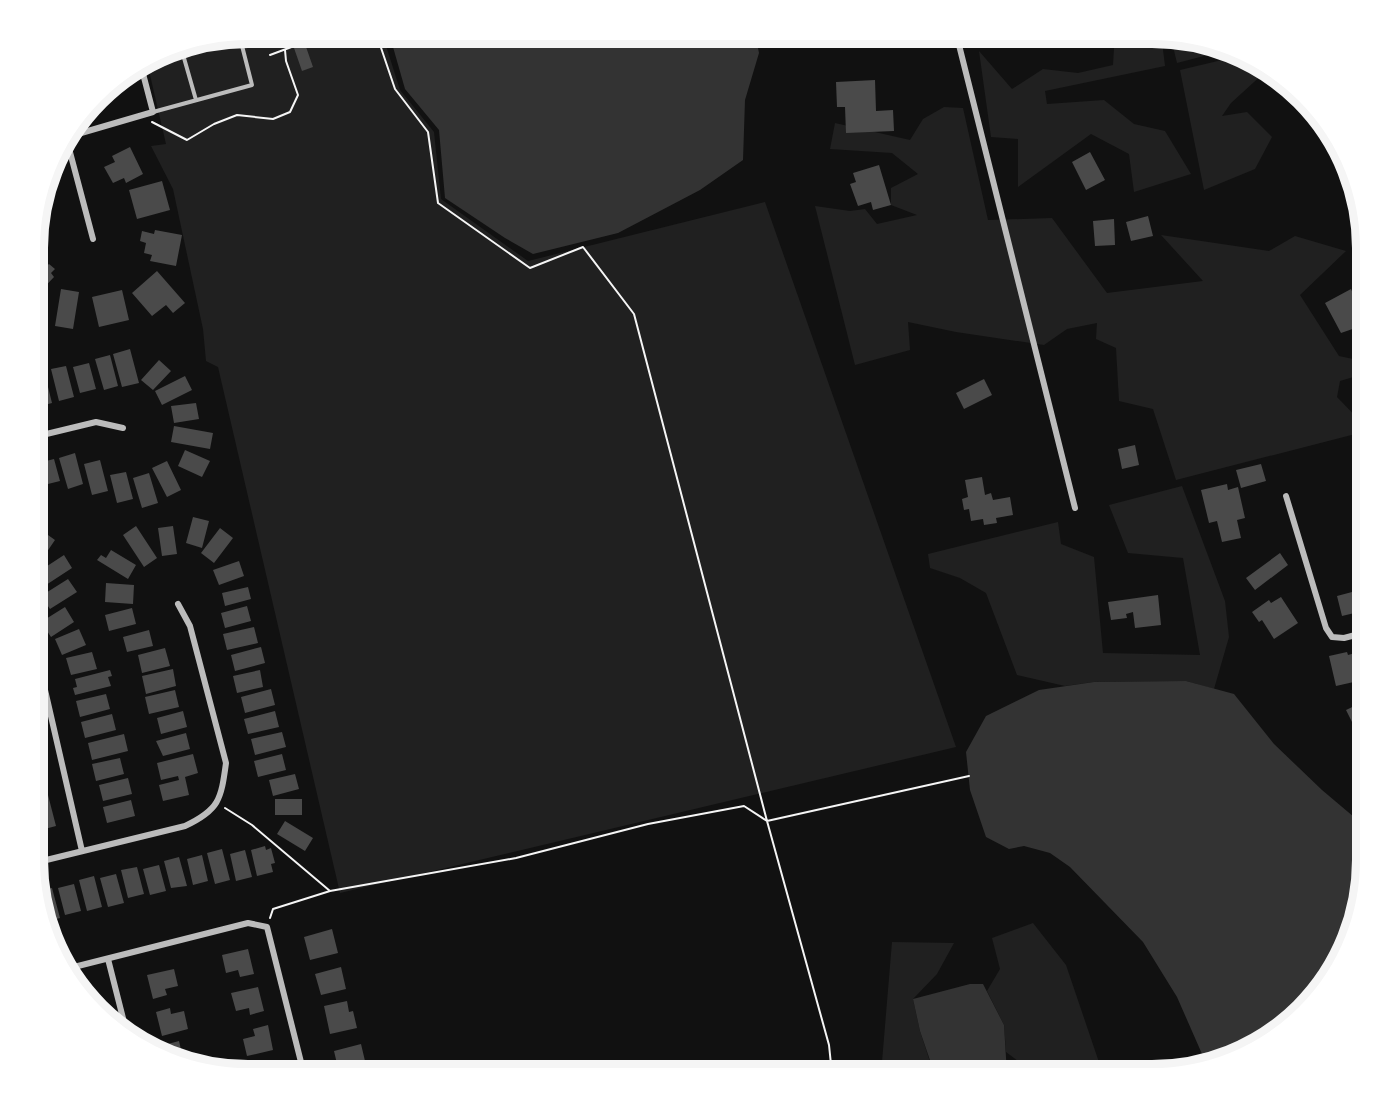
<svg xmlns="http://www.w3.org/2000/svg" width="1400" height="1107" viewBox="0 0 1400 1107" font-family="'Work Sans',sans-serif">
	<rect width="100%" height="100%" fill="#111"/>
	<path fill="#202020" d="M247,33h135l18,57 34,42 7,67 87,62 237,-59 191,545 -616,146 -122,-526 -12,-6 -3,-32 -30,-140 -22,-43 15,-2 -19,-82 31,-18z
		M1115,33h46l4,33 -120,25 2,13 57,-4 30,24 31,7 26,43 -57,18 -5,-38 -38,-20 -73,53v-48l-27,-2 -12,-86 33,38 31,-20 35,4 35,-8z
		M1170,34l61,15 -54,14z
		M1243,55l17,10 5,7 -34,31 -9,13 25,-4 25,25 -17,32 -51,21 -24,-120z
		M944,107l19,1 25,112 64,-2 55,75 96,-12 -42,-46 108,16 26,-15 51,15 -46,44 39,61 28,6v11l-27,8 -3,16 30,31v3l-191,49 -23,-71 -34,-8 -3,-53 -20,-9 1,-16 -30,6 -23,16 -88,-13 -48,-10 2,28 -55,15 -40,-159 35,5 15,-2 12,15 40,-9 -26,-10v-17l27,-14 -26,-21 -62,-4 5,-26 75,17 13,-21z
		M1182,486l43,115 4,36 -15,52 -28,-8 -92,1 -29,4 -48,-11 -31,-82 -26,-15 -30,-10 -2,-14 130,-32 3,22 33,13 9,96 97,2 -17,-97 -55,-5 -19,-48z
		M1033,923l33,42 37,109h-68l-29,-22 -2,-27 -17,-34 13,-22 -8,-31z
		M892,942l62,1 -17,31 -24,25 7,32 14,43h-53z"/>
	<path fill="#333" d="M389,33h366l4,20 -14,47 -2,60 -43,30 -82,43 -85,21 -28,-16 -60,-40 -6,-68 -34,-41z
		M1186,681l48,13 40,50 48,46 45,38v46l-16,68 -37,59 -79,57 -29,5 -29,-66 -34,-55 -73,-75 -20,-14 -26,-7 -15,3 -23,-12 -16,-47 -4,-38 20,-36 53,-26 55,-8z
		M970,984h13l21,41 3,49h-57l-16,-2 -14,-41 -7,-32z"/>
	<path fill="#4a4a4a" d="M848,33h45v5l-42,8z
		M1032,33h34v3l-5,1 1,7 -17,4 -3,-9 -8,2z
		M305,44l8,23 -11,4 -8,-23z
		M875,80l1,31 17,-1 1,21 -48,2 -1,-26h-8l-1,-25z
		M130,147l13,27 -17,9 -2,-5 -11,5 -9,-16 11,-5 -3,-6z
		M1090,152l15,28 -19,10 -14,-28z
		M879,165l12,40 -18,5 -2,-8 -13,4 -8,-22 6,-2 -3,-9z
		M49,177l2,20 -9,1 2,-5z
		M162,181l8,29 -33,9 -8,-29z
		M1352,183l6,25 -9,2 -4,-25z
		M41,210l7,31 -13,3v-25l3,-8z
		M1148,216l5,20 -22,5 -5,-19z
		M1114,219l1,26 -20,1 -2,-25z
		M155,230l27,5 -6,31 -26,-5 2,-6 -8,-2 2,-10 -6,-2 2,-10 12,3z
		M38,260l7,7 4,-3 6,5 -4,4 3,4 -19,20v-34z
		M157,271l28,32 -12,10 -7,-8 -14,11 -20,-23z
		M61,289l18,3 -6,37 -18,-3z
		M1351,289l16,35 -26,9 -16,-30z
		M122,290l7,30 -30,7 -7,-30z
		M130,349l9,34 -17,4 -9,-33z
		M110,355l8,31 -14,4 -9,-31z
		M159,360l12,11 -18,19 -12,-10z
		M89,363l7,26 -16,4 -7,-26z
		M66,366l8,31 -15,4 -8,-32z
		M45,375l7,28 -15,4 -2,-11v-19z
		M185,376l7,14 -30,15 -7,-14z
		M984,379l8,16 -28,14 -8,-16z
		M196,403l3,16 -25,4 -3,-17z
		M174,426l39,7 -3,16 -39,-7z
		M1135,445l4,20 -17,4 -4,-20z
		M185,450l25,11 -8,16 -24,-11z
		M75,453l8,31 -15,5 -9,-31z
		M54,459l6,22 -16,4 -6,-22z
		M100,460l8,31 -16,4 -8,-31z
		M167,461l14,29 -14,7 -15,-29z
		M1261,464l5,17 -25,7 -5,-18z
		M126,472l7,27 -16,4 -7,-28z
		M149,473l9,30 -16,5 -9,-30z
		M34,474l7,26 -7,2z
		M982,477l3,18 6,-2 2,7 17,-3 3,18 -17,3 1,5 -13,2 -1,-6 -12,2 -2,-12 -5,1 -2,-11 6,-2 -3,-17z
		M1227,484l1,6 10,-3 7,31 -8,2 4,18 -19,4 -5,-21 -8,2 -8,-33z
		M193,517l16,4 -7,27 -16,-5z
		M136,526l21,32 -13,9 -21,-32z
		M173,526l4,28 -15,2 -4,-28z
		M220,528l13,10 -19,25 -13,-10z
		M41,530l14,10 -15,22 -6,-4v-18z
		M111,550l25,15 -8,14 -31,-19 4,-5 5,3z
		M1280,553l8,12 -33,25 -9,-12z
		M64,555l8,13 -26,17 -8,-13z
		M239,561l5,15 -25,9 -6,-15z
		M68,579l9,13 -27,17 -9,-13z
		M106,583l28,2 -1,19 -28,-2z
		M248,587l3,12 -26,7 -3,-13z
		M1367,588v22l-25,6 -5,-20z
		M1158,595l3,30 -26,3 -2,-16 -7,2 1,4 -16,2 -3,-18z
		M1281,597l17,26 -24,16 -12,-19 -3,2 -7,-10 17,-12 2,3z
		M247,606l4,15 -26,7 -4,-15z
		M65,607l9,15 -23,15 -10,-15z
		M132,608l4,16 -27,7 -4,-16z
		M254,627l4,16 -31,7 -4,-16z
		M79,629l7,16 -24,10 -7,-16z
		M149,630l4,16 -26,6 -4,-15z
		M261,647l4,16 -30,8 -4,-16z
		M165,648l5,18 -28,7 -4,-18z
		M92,652l5,17 -26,6 -5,-17z
		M1347,652l1,3 7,-2 1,5 11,-2v23l-31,7 -7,-30z
		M173,669l3,17 -30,8 -4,-18z
		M110,670l2,6 -4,1 3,9 -36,9 -2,-7 4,-1 -2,-8z
		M260,670l3,17 -26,6 -4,-17z
		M271,689l4,16 -30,8 -4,-16z
		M175,690l4,17 -30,7 -4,-17z
		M106,694l4,15 -30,8 -4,-16z
		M1367,700v25l-11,5 -10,-20z
		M183,711l4,16 -26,7 -4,-16z
		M275,711l4,16 -31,7 -4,-15z
		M112,714l4,16 -31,8 -4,-16z
		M282,732l4,15 -31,8 -4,-16z
		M186,733l4,16 -27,7 -7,-15z
		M124,734l4,17 -36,9 -4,-17z
		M193,754l5,19 -13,4 4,18 -26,6 -4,-16 20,-5 -1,-4 -17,4 -4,-17z
		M282,754l4,16 -28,7 -4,-16z
		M120,758l4,16 -28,7 -4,-17z
		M295,774l4,15 -26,7 -4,-16z
		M128,778l4,16 -29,7 -4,-16z
		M48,795l8,31 -15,4 -7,-31z
		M275,799h27v16h-27z
		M131,800l4,16 -28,7 -4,-16z
		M285,821l28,17 -8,13 -28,-17z
		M265,846l1,4 5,-2 4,15 -4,1 2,8 -16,4 -6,-26z
		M222,849l8,31 -15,4 -8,-31z
		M245,850l7,27 -16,4 -6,-27z
		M202,855l6,26 -15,4 -6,-26z
		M179,857l8,29 -16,2 -7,-27z
		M159,865l7,26 -16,4 -7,-26z
		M137,867l7,27 -16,4 -7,-28z
		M116,874l8,29 -16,4 -8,-29z
		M94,876l8,31 -15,4 -8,-31z
		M74,884l7,27 -16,4 -7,-27z
		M52,888l8,30 -14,4 -8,-31z
		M332,929l6,24 -28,7 -6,-23z
		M248,949l6,25 -14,3 -2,-7 -12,3 -4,-18z
		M341,967l5,22 -25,6 -6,-21z
		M174,969l4,17 -13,3 2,6 -14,4 -6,-24z
		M258,987l6,24 -14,4 -1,-7 -13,3 -5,-18z
		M347,1001l2,11 4,-1 4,17 -27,6 -6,-28z
		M170,1008l1,6 13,-3 4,18 -26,7 -6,-24z
		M268,1025l5,25 -26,6 -4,-17 12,-3 -2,-7z
		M179,1041l5,21 -17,-4 -3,-13z
		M361,1044l4,17 -27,7 -4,-17z
		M280,1064l2,10h-31l-1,-3z"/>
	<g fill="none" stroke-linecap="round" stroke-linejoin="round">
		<path stroke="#f5f5f5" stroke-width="2" d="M376,33l19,56 33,43 10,71 92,65 53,-21 51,67 133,507 202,-45
			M270,55l59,-22
			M152,122l35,18 27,-16 23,-9 36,4 17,-7 8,-17 -12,-34 -1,-11
			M225,808l27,17 78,66 -57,18 -3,9
			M330,891l186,-33 132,-34 96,-18 23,15 62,224 3,29"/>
		<path stroke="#bcbcbc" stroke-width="4" d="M180,44l16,56
			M153,112l99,-27 -13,-51"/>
		<path stroke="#bcbcbc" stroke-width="6" d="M956,33l119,475
			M66,137l27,102
			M64,138l89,-26 -12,-46
			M34,437l62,-15 27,6
			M1286,496l40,132 6,9 12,1 23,-6
			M34,664l11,26 37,161
			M34,863l151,-37c34,-16 36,-26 41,-63l-36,-137 -12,-22
			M108,959l19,75
			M66,969l182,-46 19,4 37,147"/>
	</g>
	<path d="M0 0H1400V1107H0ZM248 44H1152A204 204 0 0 1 1356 248V860A204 204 0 0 1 1152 1064H248A204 204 0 0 1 44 860V248A204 204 0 0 1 248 44Z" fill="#fff" fill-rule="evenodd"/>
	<path fill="none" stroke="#f5f5f5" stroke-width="8" d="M248 44H1152A204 204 0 0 1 1356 248V860A204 204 0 0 1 1152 1064H248A204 204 0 0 1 44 860V248A204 204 0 0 1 248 44Z"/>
</svg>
